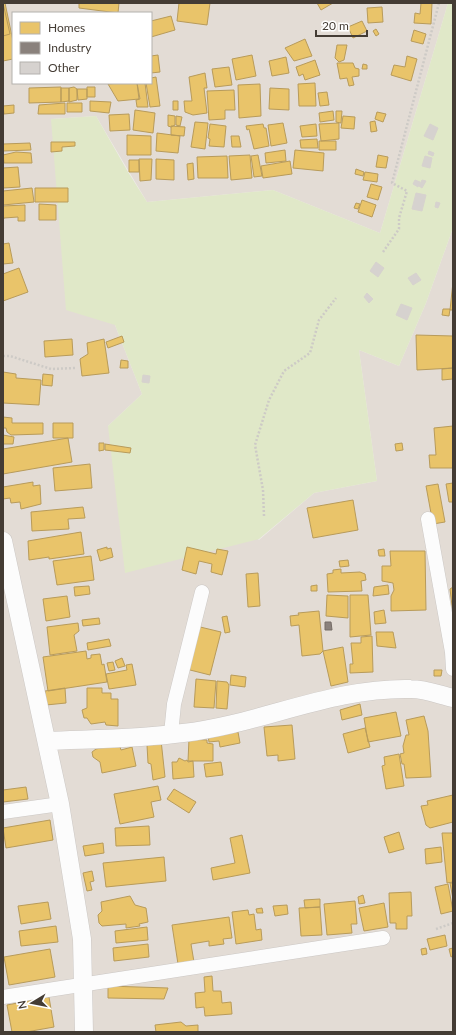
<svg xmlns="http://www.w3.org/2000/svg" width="456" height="1035" viewBox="0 0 456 1035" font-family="Lato,sans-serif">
	<rect width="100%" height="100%" fill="#eeebe8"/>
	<path fill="#e3dcd5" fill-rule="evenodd" d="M3,3h445l-68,230 -107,-43 -126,12 -51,-86 -45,3 64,206 27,69 -34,32 151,114 55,-47 63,-12 -18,-131 40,16 27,-63 27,-75v804h-450zM13,13h138v70h-138z"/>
	<path fill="#e0e8c8" d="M448,3h5v225l-27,75 -27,63 -40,-16 18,131 -63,12 -55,46 -134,34 -17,-147 34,-32 -27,-69 -49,-15 -15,-191 45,-3 32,56 19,30 126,-12 107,43z"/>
	<path fill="#e9c46a" stroke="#b89b5a" d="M3,3h2l8,38v18l-10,2z
		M3,3l7,31 -7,2z
		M79,3h40l-1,10 -39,-5z
		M179,3h31l-3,22 -30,-4z
		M317,3h16l-12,7z
		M421,3h11l-1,21 -17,-1 1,-10 5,1z
		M382,7l1,15 -15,1 -1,-15z
		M171,16l4,14 -24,7v-16z
		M362,21l5,10 -14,7 -5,-11z
		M376,29l3,5 -3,2 -3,-5z
		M414,30l12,4 -3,10 -12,-3z
		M305,39l7,17 -18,5 -9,-13z
		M337,45h10l-3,15 -5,2 -4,-4z
		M158,55l2,17 -9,1v-17z
		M252,55l4,21 -20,4 -4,-21z
		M407,56l10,3 -6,22 -20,-6 3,-10 11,2z
		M286,57l3,16 -17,3 -3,-15z
		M315,60l5,15 -15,5 -2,-6 -4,2 -3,-9z
		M337,63h16l2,5 4,1v7l-7,1 2,8 -5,1 -2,-8 -7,1z
		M363,64l4,1v4h-5z
		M229,67l3,18 -17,2 -3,-18z
		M205,73l2,15h-3l3,25 -14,2 -8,-3 -1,-11h8l-3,-24z
		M156,77l4,29 -10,1 -4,-24h5v-5z
		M120,83h17l2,16 -21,2 -10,-17z
		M137,83h8l3,24h-11l-1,-7 4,-1z
		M315,83l1,23h-17l-1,-22z
		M260,84l1,32 -22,2 -1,-33z
		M61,87v15l-32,1v-15z
		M74,87l3,2v11l-8,2v-14z
		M87,87h8v10h-8z
		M61,88h8v13l-8,1z
		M270,88l19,1v21l-20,-1z
		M77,89h10v10l-9,1z
		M234,90l1,20h-10v9l-16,1 -2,-29z
		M327,92l2,13 -9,1 -2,-13z
		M90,101l21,1 -2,11 -19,-2z
		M173,101h5v9h-5z
		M65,103v11h-27l1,-9z
		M67,103h15v9h-15z
		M14,105v8l-10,1 -1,-8z
		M135,110l20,3 -2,20 -20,-3z
		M333,111l1,9 -14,2 -1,-9z
		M336,111h6l-1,12 -5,-1z
		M377,112l9,2 -3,8 -8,-3z
		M129,114l1,16 -20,1 -1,-16z
		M168,115l7,1v9l-4,2 -3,-1z
		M176,116l6,1 -2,9 -4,-1z
		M343,116l12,1 -1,12 -13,-1z
		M375,121l2,10 -6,1 -1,-10z
		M195,122l13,1 -3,26 -14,-2z
		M283,123l4,20 -16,3 -3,-21z
		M339,123v16l-18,2 -2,-17z
		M210,124l16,2 -2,21 -15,-1 1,-7 -2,-1z
		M263,124l1,4h2l3,18 -15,3 -5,-20 -2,1 -1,-4z
		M316,124l1,12 -15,1 -2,-11z
		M171,126l14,1 -1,9 -13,-1z
		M157,133l23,3 -2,17 -22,-2z
		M127,135l24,1v19h-24z
		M231,136h8l2,11h-9z
		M317,139l1,9h-17l-1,-8z
		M319,141h17v9h-17z
		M51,142h24v4l-13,1v4l-11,1z
		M30,143l1,7 -28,1v-7z
		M285,150l1,11 -20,2 -1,-10z
		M295,150l29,3 -1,18 -30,-3z
		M16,152l15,1 1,10h-28l-1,-8z
		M250,155l2,23 -21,2 -2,-24z
		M258,155l4,21 -8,1 -3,-21z
		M378,155l10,2 -2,11 -10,-1z
		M227,156l1,22h-30l-1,-21z
		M139,159h13l-1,21 -11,1z
		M156,159l18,1v20l-18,-1z
		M129,160h10v12h-10z
		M290,161l2,13 -29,4 -2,-12z
		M193,163l1,16 -6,1 -1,-16z
		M18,167l2,20 -17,1v-20z
		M356,169l8,3 -1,4 -8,-2z
		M365,172l13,2 -1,8 -14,-2z
		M371,184l11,3 -4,13 -11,-3z
		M32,188l2,14 -31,3v-14z
		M35,188h33v14h-33z
		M362,200l14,5 -4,12 -14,-5z
		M356,203l4,1 -2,5 -4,-1z
		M39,204l17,1v15h-17z
		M25,205v16h-7v-4l-14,1 -1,3v-15z
		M9,243l4,20 -10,1v-20z
		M19,268l9,24 -25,9v-27z
		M453,282v28h-3z
		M443,309h7l-1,7 -7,-1z
		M416,335l37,1v32l-36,2z
		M122,336l2,6 -16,6 -2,-6z
		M72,339l1,16 -28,2 -1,-16z
		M104,339l5,34 -27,3 -2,-17 8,-5 -1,-11z
		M121,360l7,1v7h-8z
		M453,368v11l-11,1v-11z
		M3,372l13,2v4l25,2 -2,25 -36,-2z
		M43,374l10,1 -1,11 -10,-1z
		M3,417l9,1v5h31v11l-32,1 -4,-3 -1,-4h-3z
		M53,423h20v15h-20z
		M453,426v42h-23l-1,-13h7l-2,-27z
		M3,435l11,2 -1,7h-10z
		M68,438l4,24 -69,12v-25z
		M99,443h5v7l-5,1z
		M402,443l1,7 -7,1 -1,-7z
		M105,444l26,4 -1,5 -25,-3z
		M90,464l2,24 -37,3 -2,-23z
		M33,482v4l7,-1 1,19 -20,5 -1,-7 -9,1 -1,-5 -7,1v-12z
		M453,483v19h-4l-3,-18z
		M438,484l7,38 -12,2 -7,-38z
		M353,500l5,30 -45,8 -6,-30z
		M83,507l2,11 -17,1 1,10 -37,2 -1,-19z
		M81,532l3,22 -35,5v-2l-20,3 -1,-19z
		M107,547v2l4,-1 2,9 -13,4 -3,-11z
		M187,547l29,7 1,-5 11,2 -6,24 -11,-3 1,-8 -13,-3 -3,13 -14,-4z
		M384,549l1,7h-6l-1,-6z
		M390,551h35l1,59 -35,1v-15l3,-6 -1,-7 -11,-2v-15h9z
		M91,556l3,24 -37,5 -4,-24z
		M348,560l1,6 -9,1 -1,-6z
		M341,569v4l19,-1 5,2 1,6 -5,1 1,10 -34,1 -1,-18 6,-1v-3z
		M258,573l2,33 -12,1 -2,-33z
		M317,585v6h-6v-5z
		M388,585l1,9 -16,2 1,-9z
		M89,586l1,8 -15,2 -1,-9z
		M453,587v27l-3,-25z
		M327,595l21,1v22l-22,-2z
		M350,595h18l3,40 -21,2z
		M67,596l3,21 -24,4 -3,-22z
		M384,610l2,13 -11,1 -1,-12z
		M319,611l4,40 -3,3 -18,2 -3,-31 -8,1 -1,-10 9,-1 -1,-2z
		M227,616l3,16 -5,1 -3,-16z
		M99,618l1,6 -17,2 -1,-6z
		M78,623l1,8 -5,4 3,16 -27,4 -3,-28z
		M196,626l25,6 -11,43 -24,-6z
		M376,632h17l3,16 -19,-2z
		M372,636l1,36 -23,1v-9h3l-2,-21h10v-6z
		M109,639l2,7 -23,4 -1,-7z
		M343,647l5,35 -17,4 -8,-35z
		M86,651l1,8 4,-1v-3l9,-1 2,11 2,-1 3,18 -59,9 -5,-34z
		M122,658l3,8 -7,2 -3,-7z
		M113,662l2,8 -6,1 -2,-8z
		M132,664l4,21 -27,4 -3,-15 21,-4 -1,-5z
		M434,670h8l-1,6h-7z
		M231,675l15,2 -1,10 -15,-2z
		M196,679l20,2 -2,27 -20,-1z
		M217,681l10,1 2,3 -2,24 -11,-1z
		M65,688l1,15 -20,2 -1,-14z
		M87,688h15v5h9v6h7v27l-12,-1 -1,-3 -14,2 -4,-6h-3l-2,-8 5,-2z
		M360,704l2,11 -20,5 -2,-10z
		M396,712l5,24 -33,6 -4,-24z
		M424,716l4,15 3,46 -25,1 -2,-14h-2l-2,-10 4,-1 -1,-7 3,-11h3l-3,-15z
		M292,725l3,34 -17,2v-6l-11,1 -3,-29z
		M365,728l5,19 -22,6 -5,-19z
		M238,732l2,11 -20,4 -1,-6 -10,1 -1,-6z
		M189,739l18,1v3l6,1v17h-25z
		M161,740l4,37 -12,3 -2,-16 -3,-1 -1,-18z
		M119,744l2,6 11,-3 4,19 -34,7 -2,-11 -7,-5 -1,-5 4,-3z
		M399,754l5,32 -18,3 -4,-23 3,-1 -1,-8z
		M179,758l6,3 2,-1 1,2 5,-1 1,16 -21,2 -1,-17h5z
		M221,762l2,13 -17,2 -2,-13z
		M158,786l3,14 -10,2 3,15 -34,7 -6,-30z
		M26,787l2,12 -25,3v-12z
		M174,789l22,13 -7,11 -22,-14z
		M453,795v27l-23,6 -4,-3 -5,-19 7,-1 -1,-4z
		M50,820l3,20 -47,8 -3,-20z
		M149,826l1,19 -34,1 -1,-18z
		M399,832l5,17 -15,4 -5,-16z
		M442,833h11v49l-6,1z
		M242,835l8,38 -37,7 -2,-12 24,-5 -5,-25z
		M103,843l1,10 -19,3 -2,-10z
		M441,847l1,15 -16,2 -1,-15z
		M164,857l2,24 -60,6 -3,-24z
		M92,871l2,10 -4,1 2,8 -5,1 -4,-18z
		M450,883h3v16z
		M448,884l5,27 -12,3 -6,-27z
		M411,892l1,24h-5v13h-11v-6h-6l-1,-30z
		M363,895l2,8 -6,1 -1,-7z
		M130,896l5,9 11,3 2,14 -9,2 1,2 -14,2v-4l-24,2 -3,-3 -1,-8 4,-4 -1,-9z
		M320,899v8l-15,1 -1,-8z
		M355,901l2,23h-6l1,9 -25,2 -3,-31z
		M48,902l3,17 -30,5 -3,-18z
		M384,903l4,24 -24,4 -5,-23z
		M287,905l1,9 -13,2 -2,-10z
		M320,907l2,28 -21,1 -2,-28z
		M262,908l1,5h-6l-1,-4z
		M248,910l1,5 5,-1 2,16 5,-1 1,11 -26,4 -4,-32z
		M229,917l3,21 -9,1 1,5 -15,2v-5l-18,3 3,18 -16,2 -6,-39z
		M56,926l2,16 -37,4 -2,-15z
		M147,927l1,13 -32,3 -1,-12z
		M445,935l2,11 -17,4 -3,-11z
		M148,944l1,13 -35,4 -1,-13z
		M426,948l1,6 -5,1 -1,-6z
		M453,948v8l-2,1 -2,-8z
		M50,949l5,28 -46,8 -5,-28z
		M212,976l1,15h8l1,12 9,-1 1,12 -27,2 -1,-9 -8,1 -1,-15 10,-1 -1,-15z
		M108,986l60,2 -4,11 -56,-1z
		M49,997l5,30 -28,5h-14l-5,-27z
		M181,1022l5,4 12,-1v7h-42l-1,-7z"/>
	<path fill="#8a817c" stroke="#756c66" d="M325,622h6l1,8h-7z"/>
	<path fill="#d6d2cf" stroke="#d7d2ce" d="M430,124l8,4 -5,12 -9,-4z
		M429,151l5,2 -1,3 -5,-2z
		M425,156l7,2 -2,10 -8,-2z
		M415,180l5,2 -2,5 -5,-3z
		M422,180l4,1 -4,7 -3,-2z
		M416,193l10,2 -4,16 -10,-2z
		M436,202l4,1 -2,5 -3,-1z
		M376,262l8,6 -6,9 -8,-6z
		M416,273l5,7 -8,5 -5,-7z
		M367,293l6,6 -4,4 -5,-6z
		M401,304l11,4 -5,12 -11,-5z
		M143,375l7,1 -1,7 -7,-1z"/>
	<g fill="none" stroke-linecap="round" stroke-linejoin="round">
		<g stroke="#cbc7c4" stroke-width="15">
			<path id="minor" d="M428,519l24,133 1,17
				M171,734l3,-30 28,-112
				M3,812l57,-8
				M3,997l380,-59"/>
		</g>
		<g stroke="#cbc7c4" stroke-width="19">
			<path id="tertiary" d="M3,541l57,263 22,135 2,93
				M47,741c45,-2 91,-2 136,-8 78,-9 149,-46 228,-44 14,0 29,6 42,9"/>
		</g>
		<path stroke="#cdcac6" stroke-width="2.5" stroke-dasharray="2 2" stroke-linecap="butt" d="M453,26v-1
			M383,252l16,-23v-11l8,-27 -15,-8 47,-180
			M3,356h7l41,13 25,-1
			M264,516l-1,-26 -8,-45 14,-45 15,-29 26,-18 9,-33 17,-22
			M436,929l17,-6"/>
		<use href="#minor" stroke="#fcfcfc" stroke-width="14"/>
		<use href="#tertiary" stroke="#fcfcfc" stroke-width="18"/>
	</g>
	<rect width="456" height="1035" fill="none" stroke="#443c34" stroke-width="8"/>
	<rect x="12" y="12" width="140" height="72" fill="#ffffff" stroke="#b4b1ae"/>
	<rect x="20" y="22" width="20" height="12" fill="#e9c46a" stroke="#b4b1ae"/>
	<text x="48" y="32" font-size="12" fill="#443c34">Homes</text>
	<rect x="20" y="42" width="20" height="12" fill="#8a817c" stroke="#b4b1ae"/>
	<text x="48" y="52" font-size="12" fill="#443c34">Industry</text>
	<rect x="20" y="62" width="20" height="12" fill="#d6d2cf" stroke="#b4b1ae"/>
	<text x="48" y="72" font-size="12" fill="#443c34">Other</text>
	<g transform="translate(32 1003) rotate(260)" stroke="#ffffff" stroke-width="3" paint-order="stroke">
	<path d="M0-3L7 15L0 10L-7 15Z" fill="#443c34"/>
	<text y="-6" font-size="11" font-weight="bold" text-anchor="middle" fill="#443c34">N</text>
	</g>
	<path d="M316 30v6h51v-6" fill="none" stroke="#443c34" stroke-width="2"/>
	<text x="322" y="30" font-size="12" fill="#443c34" stroke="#ffffff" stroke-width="3" paint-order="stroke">20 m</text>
</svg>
